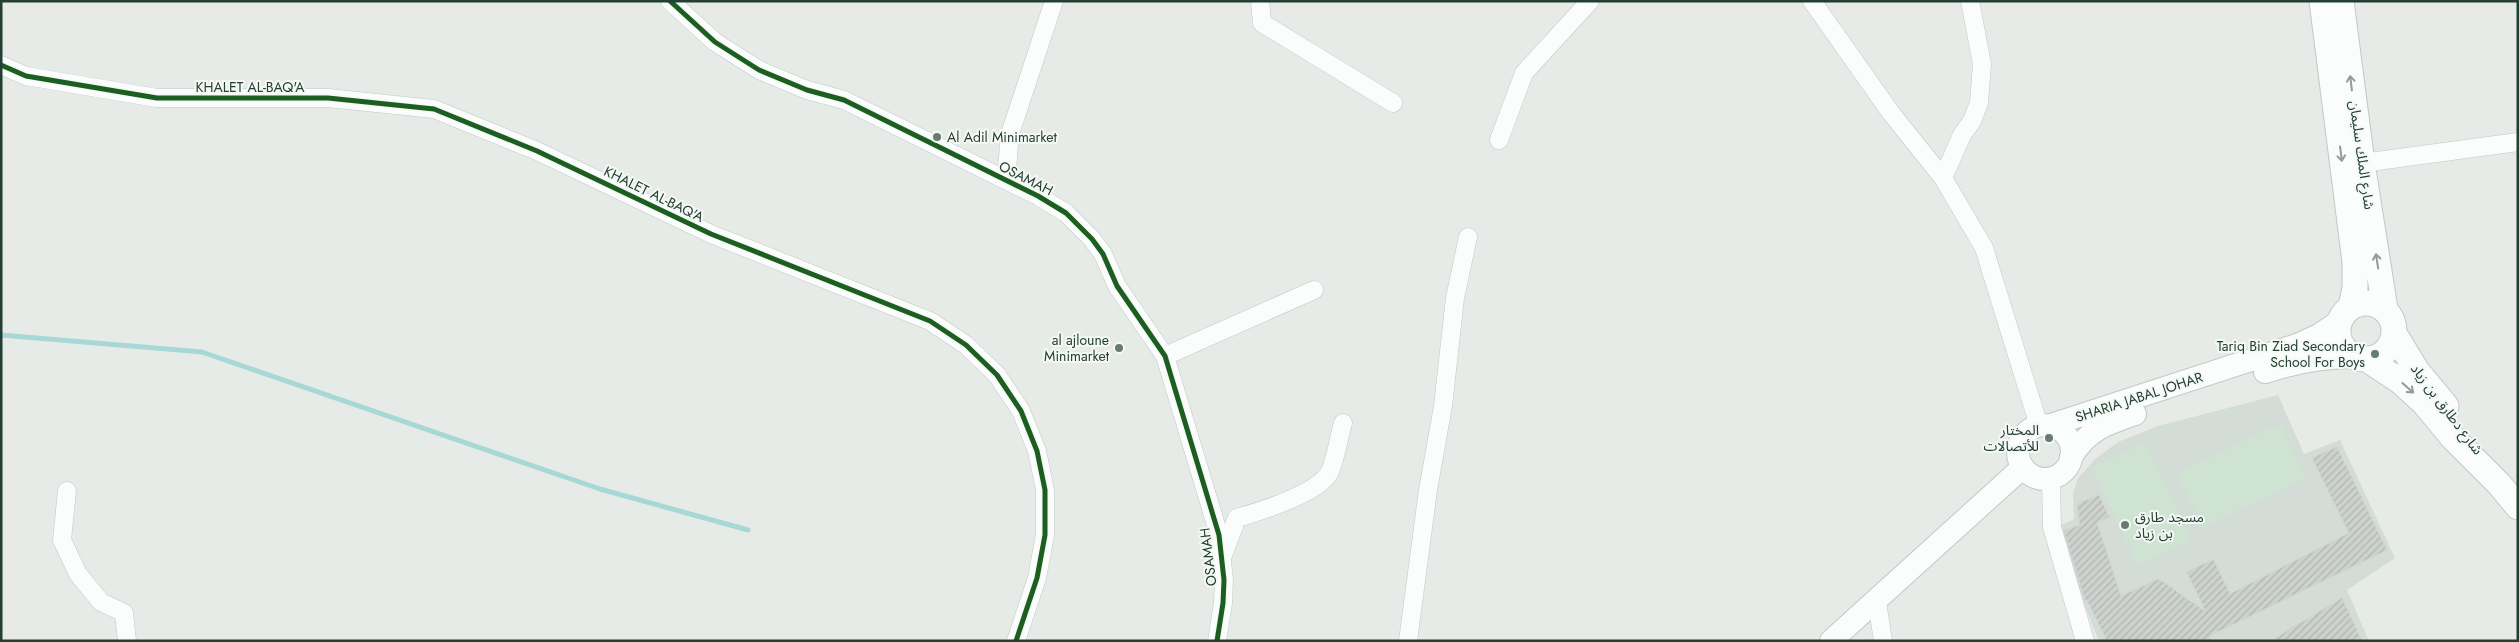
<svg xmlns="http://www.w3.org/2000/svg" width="2519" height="642" viewBox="0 0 2519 642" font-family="Jost,'Noto Sans Arabic',sans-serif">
	<defs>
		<pattern id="building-hatch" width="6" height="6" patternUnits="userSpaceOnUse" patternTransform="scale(1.25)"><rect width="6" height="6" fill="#cdd2cf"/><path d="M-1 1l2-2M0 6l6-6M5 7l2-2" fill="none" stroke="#b0b5b2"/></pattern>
	</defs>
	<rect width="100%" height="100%" fill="#e6ebe8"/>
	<path fill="#d4dcd7" d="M2278,395l26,59 36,-14 55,118 -48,32 22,51h-270l-13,-32 -27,-83 15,-7 -1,-26 5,-15 17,-19 23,-17 40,-16z"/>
	<path fill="#cfe3d2" d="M2280,424l26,54 -103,49 -26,-54z
		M2145,443l46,97 -53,25 -46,-97z"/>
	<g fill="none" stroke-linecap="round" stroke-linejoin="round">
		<path stroke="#a8d8d6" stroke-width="5" d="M1,335l201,17 398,137 148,41"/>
	</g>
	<path fill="url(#building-hatch)" stroke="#cfd4d1" d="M2337,447l50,103 -178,86 2,5h-104l-20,-41h-2l-21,-69 16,-6 -3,-21 22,-9 10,22 -12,6 24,73 38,-17 47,33 -19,-40 26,-13 17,35 119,-61 -37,-75z
		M2342,598l20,43h-92z"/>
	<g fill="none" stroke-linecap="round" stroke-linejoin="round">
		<g stroke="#c3c8c5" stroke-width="19">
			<path id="minor" d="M670,1l45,41 44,28 48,20 37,10 194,96 28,17 26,26 11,15 14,32 48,70 54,179 5,45 -1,23 -6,38
				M1260,1l2,22 131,80
				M1812,1l79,112 52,65 41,70 55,178
				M1,65l25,11 131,22h171l106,11 103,42 174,83 219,87 36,24 31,30 24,36 16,40 8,39v45l-8,43 -21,63
				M1499,140l25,-67 66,-72
				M2362,163l156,-21
				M1943,178l19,-43 10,-14 7,-18 3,-39 -12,-63
				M1006,180l4,-46 44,-133
				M1165,356l149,-66
				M2051,478l1,49 33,114
				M67,491l-5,49 16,34 23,28 23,11 3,28
				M1223,555l14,-37c24,-7 76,-23 91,-43 7,-10 11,-40 15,-52
				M1877,601l6,40
				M1408,641l20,-151 15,-84 12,-108 13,-61"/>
		</g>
		<g stroke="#c3c8c5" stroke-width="24">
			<path id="tertiary" d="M2265,372c30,-10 58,-15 90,-15
				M2018 452a27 27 0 1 1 54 0a27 27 0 1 1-54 0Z
				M2048,426l249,-81 22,-10 21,-14
				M2071,457c17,-27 34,-33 64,-43
				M1831,641l192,-174"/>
		</g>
		<g stroke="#c1c8c5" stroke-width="27">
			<path id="secondary" d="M2322,1l33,261v26l-4,19
				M2341,1l21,162 23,146
				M2338 331a28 28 0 1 1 56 0a28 28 0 1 1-56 0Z
				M2395,335l22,36 29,35
				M2368,360l32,21 24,22 29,35 46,46 19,23"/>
		</g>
		<use href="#minor" stroke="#fbfcfc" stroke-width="18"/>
		<use href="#tertiary" stroke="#fbfcfc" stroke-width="22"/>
		<use href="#secondary" stroke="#fbfcfc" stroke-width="25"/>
		<g stroke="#f4f9f6" stroke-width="8">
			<path id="cycleway" d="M670,1l45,41 44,28 48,20 37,10 194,96 28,17 26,26 11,15 14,32 48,70 54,179 5,45 -1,23 -6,38
				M1,65l25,11 131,22h171l106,11 103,42 174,83 219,87 36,24 31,30 24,36 16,40 8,39v45l-8,43 -21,63"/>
		</g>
		<use href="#cycleway" stroke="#1b5e20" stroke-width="5"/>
	</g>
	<defs><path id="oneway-shaft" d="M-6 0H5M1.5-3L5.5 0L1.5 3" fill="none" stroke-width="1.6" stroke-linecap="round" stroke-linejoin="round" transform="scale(1.25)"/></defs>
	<g stroke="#8f9d97">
		<use href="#oneway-shaft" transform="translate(2351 83) rotate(-97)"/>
		<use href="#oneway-shaft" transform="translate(2341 154) rotate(83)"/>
		<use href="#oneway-shaft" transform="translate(2377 261) rotate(-99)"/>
		<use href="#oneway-shaft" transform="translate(2408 388) rotate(42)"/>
	</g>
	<g fill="#677b72" stroke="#f4f9f6" stroke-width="2">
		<circle cx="937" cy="137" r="5"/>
		<circle cx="1119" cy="348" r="5"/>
		<circle cx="2375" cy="354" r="5"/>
		<circle cx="2049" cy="438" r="5"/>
		<circle cx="2125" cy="525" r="5"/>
	</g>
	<g text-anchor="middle" stroke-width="4" stroke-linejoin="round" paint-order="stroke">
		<g font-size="14" fill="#233e32" stroke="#f4f9f6">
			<text x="250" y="92">KHALET AL-BAQ'A</text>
			<text transform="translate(2362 155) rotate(82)" y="5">شارع الملك سليمان</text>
			<text transform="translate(1026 178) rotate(27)" y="5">OSAMAH</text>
			<text transform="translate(654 194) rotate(26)" y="5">KHALET AL-BAQ'A</text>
			<text transform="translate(2139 397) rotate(-18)" y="5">SHARIA JABAL JOHAR</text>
			<text transform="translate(2447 409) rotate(53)" y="5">شارع دطارق بن زياد</text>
			<text transform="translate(1208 557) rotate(-97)" y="5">OSAMAH</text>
		</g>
		<g font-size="14" fill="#233e32" stroke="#f4f9f6" text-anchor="end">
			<text x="947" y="142" text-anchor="start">Al Adil Minimarket</text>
			<text x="1109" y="345">al ajloune<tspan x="1109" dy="16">Minimarket</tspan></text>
			<text x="2365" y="351">Tariq Bin Ziad Secondary<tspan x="2365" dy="16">School For Boys</tspan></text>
			<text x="2039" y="435">المختار<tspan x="2039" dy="16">للأتصالات</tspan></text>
			<text x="2135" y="522" text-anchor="start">مسجد طارق<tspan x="2135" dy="16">بن زياد</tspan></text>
		</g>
	</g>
	<rect width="2519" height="642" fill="none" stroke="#233e32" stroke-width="5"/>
</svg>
